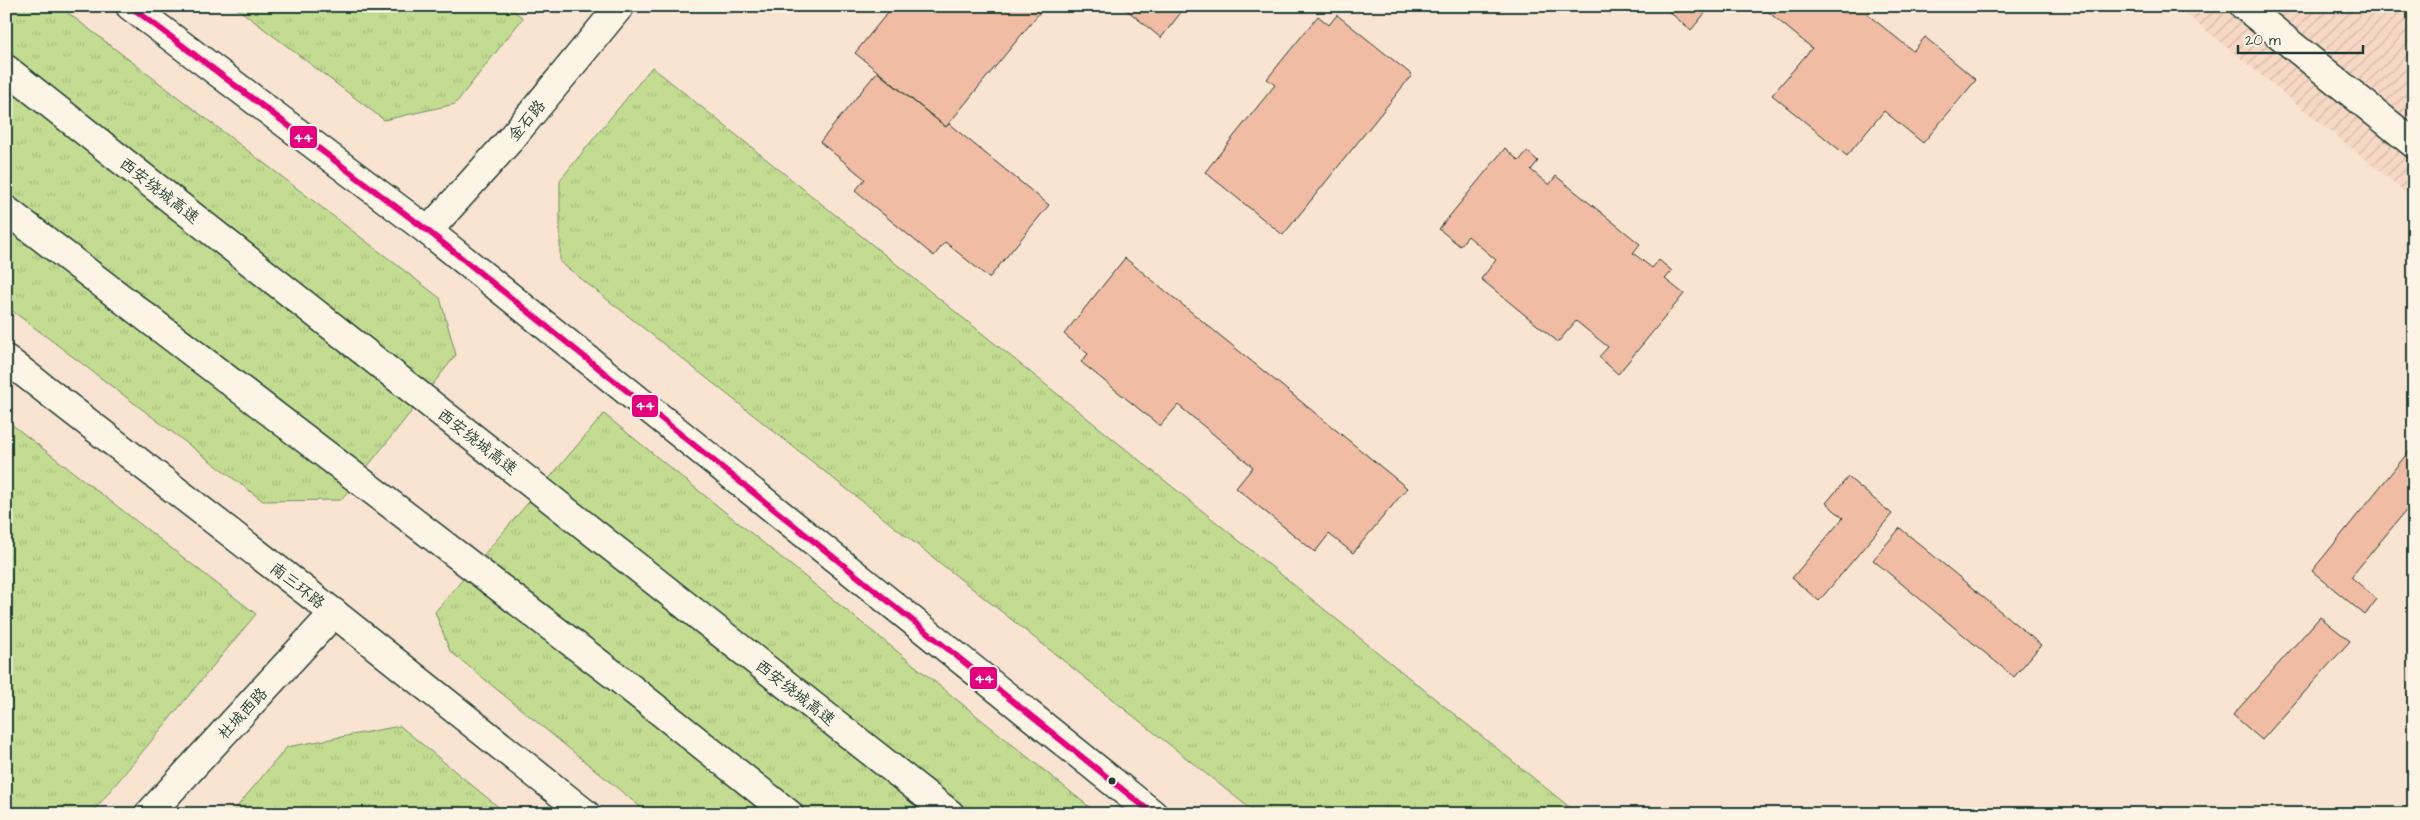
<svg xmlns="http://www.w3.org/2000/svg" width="2420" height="820" viewBox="0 0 2420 820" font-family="'Architects Daughter','LXGW WenKai TC',sans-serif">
	<defs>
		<pattern id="industrial-furrows" width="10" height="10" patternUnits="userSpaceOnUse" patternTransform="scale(1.25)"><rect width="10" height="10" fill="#f7d8c4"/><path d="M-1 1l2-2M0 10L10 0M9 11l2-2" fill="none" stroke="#d3baa9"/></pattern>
		<pattern id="grass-tufts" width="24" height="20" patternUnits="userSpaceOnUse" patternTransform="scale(1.25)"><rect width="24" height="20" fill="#c4dc92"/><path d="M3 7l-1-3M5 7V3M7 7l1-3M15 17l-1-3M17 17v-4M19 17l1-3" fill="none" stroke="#a8be7e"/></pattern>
	</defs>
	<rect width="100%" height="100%" fill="#f9e4d2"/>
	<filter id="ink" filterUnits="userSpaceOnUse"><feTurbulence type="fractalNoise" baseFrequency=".02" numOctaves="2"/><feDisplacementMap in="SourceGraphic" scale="10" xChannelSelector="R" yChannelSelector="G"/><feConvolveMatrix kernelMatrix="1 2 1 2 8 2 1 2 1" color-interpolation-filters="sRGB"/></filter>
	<g filter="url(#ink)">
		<path fill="url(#industrial-furrows)" d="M2176,6h238v193z"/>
		<path fill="url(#grass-tufts)" stroke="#728c63" d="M6,6h53l381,292 16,57 -115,145 -78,1 -257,-195z
			M234,6h273l16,12 -68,86 -71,16z
			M652,67l926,747h-321l-697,-552v-82z
			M604,414l494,400h-449l-199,-163 -15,-39z
			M6,420l250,194 -165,200h-85z
			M400,726l107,88h-276l56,-67z"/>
		<path fill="#f1bca4" stroke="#1f3d34" d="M893,6h152l-99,121 -91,-74z
			M1086,6h12l-5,6z
			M1122,6h64l-25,32z
			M1662,6h49l-20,24z
			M1761,6h112l-6,8 46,37 12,-14 51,43 -53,63 -39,-32 -37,45 -75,-61 40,-47z
			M1337,15l75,60 -129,160 -78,-63 70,-87 -8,-6 51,-63 11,9z
			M877,72l69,55 3,-3 100,81 -60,73 -44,-36 -11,14 -79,-65 10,-12 -45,-37z
			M1505,148l14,13 8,-10 11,10 -7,9 18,15 7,-9 84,68 -7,9 19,15 7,-8 13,11 -7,8 19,15 -66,80 -19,-17 9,-10 -32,-26 -18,21 -77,-63 15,-19 -28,-24 -8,10 -21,-17z
			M1125,258l282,230 -54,65 -24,-19 -14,18 -79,-64 17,-21 -75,-62 -18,21 -79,-64 7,-8 -24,-20z
			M2414,445v56l-63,76 26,22 -12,16 -53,-44z
			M1848,477l44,37 -73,87 -27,-23 51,-60 -17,-15z
			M1900,528l141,117 -27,32 -141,-117z
			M2320,617l30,24 -88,99 -29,-25z"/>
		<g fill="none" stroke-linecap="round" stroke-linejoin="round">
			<g stroke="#1f3d34" stroke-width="31">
				<path id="street" d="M2244,6l170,138"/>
			</g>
			<g stroke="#1f3d34" stroke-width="31">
				<path id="secondary" d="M428,231l81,-90 111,-135
					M149,814l185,-201"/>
			</g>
			<g stroke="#1f3d34" stroke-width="31">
				<path id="highway" d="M130,6l298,225 725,583
					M6,69l944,745
					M6,210l612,468 171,136
					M6,359l328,254 252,201"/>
			</g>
			<path stroke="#1f3d34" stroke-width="3" stroke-dasharray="4 4" stroke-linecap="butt" d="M6,804l12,10"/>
			<use href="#street" stroke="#fcf5e5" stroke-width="28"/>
			<use href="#secondary" stroke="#fcf5e5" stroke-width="28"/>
			<use href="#highway" stroke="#fcf5e5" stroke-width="28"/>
			<g stroke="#fcf5e5" stroke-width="10">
				<path id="bus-1" d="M130,6l298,225 725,583"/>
			</g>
			<use href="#bus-1" stroke="#e5007d" stroke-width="6"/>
		</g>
	</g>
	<circle fill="#1f3d34" stroke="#fcf5e5" stroke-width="2" cx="1112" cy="781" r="4.5"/>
	<g text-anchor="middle" stroke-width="4" stroke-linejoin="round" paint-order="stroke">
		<g font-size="16" fill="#1f3d34" stroke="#fcf5e5">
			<text transform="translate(526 120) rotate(-50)" y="6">金石路</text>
			<text transform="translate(160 190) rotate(38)" y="6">西安绕城高速</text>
			<text transform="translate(478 441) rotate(38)" y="6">西安绕城高速</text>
			<text transform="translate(298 585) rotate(38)" y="6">南三环路</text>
			<text transform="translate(796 692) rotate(38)" y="6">西安绕城高速</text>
			<text transform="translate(242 713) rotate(-47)" y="6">杜城西路</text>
		</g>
	</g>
	<g stroke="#fcf5e5" stroke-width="2">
		<rect x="289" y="125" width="29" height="24" rx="5" fill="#e5007d"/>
		<rect x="631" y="394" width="28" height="24" rx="5" fill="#e5007d"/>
		<rect x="969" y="666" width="29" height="24" rx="5" fill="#e5007d"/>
	</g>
	<g font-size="14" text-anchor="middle" font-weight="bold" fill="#fff">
		<text x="303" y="142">44</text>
		<text x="645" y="410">44</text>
		<text x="984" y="683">44</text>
	</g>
	<rect width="2420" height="820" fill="none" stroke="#fcf5e5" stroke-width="25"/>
	<rect x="12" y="12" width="2395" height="795" fill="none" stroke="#1f3d34" stroke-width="2" filter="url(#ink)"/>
	<path d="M2238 45v8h125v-8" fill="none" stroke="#1f3d34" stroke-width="2.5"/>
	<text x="2245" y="45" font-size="15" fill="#1f3d34" stroke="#fcf5e5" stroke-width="4" paint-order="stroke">20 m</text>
</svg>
